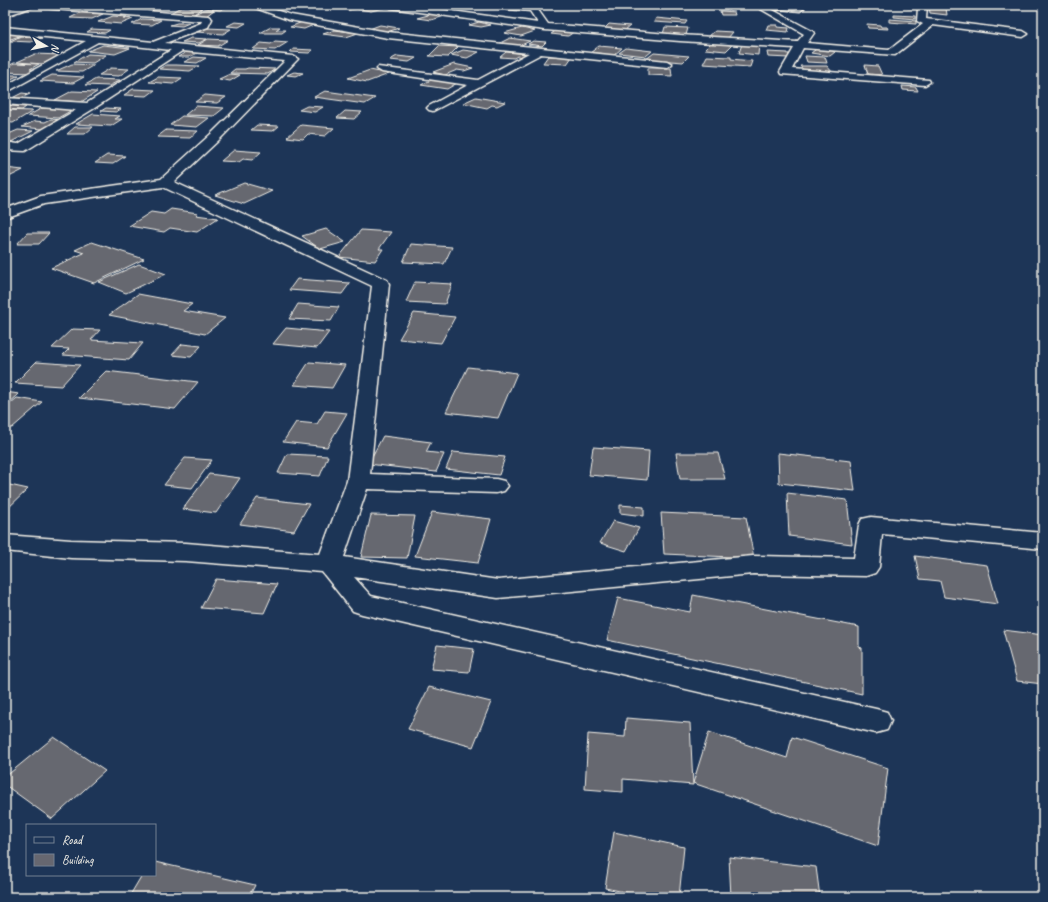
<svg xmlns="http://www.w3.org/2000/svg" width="1048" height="902" viewBox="0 0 1048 902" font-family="Caveat,sans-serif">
	<rect width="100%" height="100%" fill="#1d3557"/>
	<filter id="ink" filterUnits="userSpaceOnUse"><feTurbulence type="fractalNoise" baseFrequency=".025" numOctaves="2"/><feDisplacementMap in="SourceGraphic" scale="8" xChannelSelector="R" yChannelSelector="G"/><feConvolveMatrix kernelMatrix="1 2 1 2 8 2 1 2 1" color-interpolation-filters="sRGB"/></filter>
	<g filter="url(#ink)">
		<path fill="#666770" stroke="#f4f1e8" d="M133,5h23l-7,4 -22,-1z
			M204,5h13l13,1 -10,4 -23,-3z
			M340,5h25l4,1 -20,4 -15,-4z
			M429,5h39l-14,5 -29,-3z
			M371,6l13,2 -13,3 -13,-2z
			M929,7l17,1 1,7 -17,-2z
			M179,8h23l-8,6 -24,-1z
			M203,10h11l-8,6 -14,-1z
			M720,11l14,1 1,3h-14z
			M80,13l23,1 -11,5 -22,-1z
			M432,14l13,2 -14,4 -14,-2z
			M894,15l21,1v3l-21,-2z
			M113,16l14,1 -3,1 9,1 -12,5 -23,-2z
			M656,18l31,3 -2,3 -31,-2z
			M142,19l19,1 -9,5 -20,-1z
			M889,19l27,2v3l-27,-2z
			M235,22l11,1 -7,4 -12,-1z
			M302,22l14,2 -12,5 -14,-2z
			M479,22l12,3 -10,2 -12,-2z
			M177,23h12l-7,3 -12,-1z
			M609,24l21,2 -5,4 -21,-1z
			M867,24l13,1 1,2h6l1,2 -20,-1z
			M380,25l19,3 -12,4 -18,-3z
			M768,25h9v2l12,1 -1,4 -22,-2z
			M271,27h9l-4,3h10l-4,3h-22z
			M665,27l23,1 -2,7 -23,-1z
			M206,28l25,1 -8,5 -26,-2z
			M522,28l13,3 -14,5 -17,-3z
			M560,28l17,2 -9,6 -17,-2z
			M92,29l18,1 -5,3 -18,-1z
			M335,30l23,3 -12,4 -23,-3z
			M715,31l18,1 -5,6 -19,-2z
			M5,33l17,2 -17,6z
			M21,36l21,2 -11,4 -21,-1z
			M191,38l16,1 -8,4 -17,-1z
			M510,38l20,3 -11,5 -19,-3z
			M208,39l20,1 -10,6 -20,-1z
			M275,41l13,1 -13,8 -22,-1 8,-6 10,1z
			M533,41l13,1 -4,4 -14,-2z
			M711,43l21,2 -6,6 -21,-2z
			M742,44l17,1 -1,10 -19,-2z
			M103,45l27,3 -15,6 -27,-3z
			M439,46l19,1 -10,10 -19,-1z
			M599,46l23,2 -9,8 -23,-3z
			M819,47l10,1 -2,2 8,2 -5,4 -19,-3z
			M626,48l26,3 -6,5 -27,-3z
			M293,49l20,1 -4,3 -19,-1z
			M463,50l16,2 -12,6 -16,-3z
			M188,51l12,1 -11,5h-11z
			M506,52l21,2 -4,3 -6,-1 -3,2 -14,-1z
			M767,52l21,1 1,5 -21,-1z
			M654,53l35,3 -6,6 -37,-3z
			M35,54l26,1 -18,9 -26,-2z
			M88,54l18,1 -13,8 -19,-1z
			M397,56l19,2 -7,4 -19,-2z
			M548,56l24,1 -5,7 -24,-1z
			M707,56l24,1v2l21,2 -2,6 -47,-3z
			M805,56l20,1 2,6 -20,-1z
			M194,57l12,1 -9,5 -13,-1z
			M14,63l25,1 -9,5h7l-6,4 -26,-1v-4z
			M72,64l22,1 -12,7 -26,-1z
			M454,64l19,4 -9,3 -7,-1 -12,5 -12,-3z
			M166,65h10l23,1 -9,5 -31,-2z
			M865,65l13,1 4,9 -14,-1z
			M800,66h27l6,7h-27z
			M111,68l18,1 -10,7 -20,-1z
			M248,68l27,1 -7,5 -38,-1 5,-4h10z
			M648,68h23l1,8 -24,-1z
			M370,70l19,4 -22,8 -19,-4z
			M294,72l9,1 -7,3 -9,-1z
			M230,74l10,1 -10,6 -11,-2z
			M5,75h14l-14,7z
			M52,75l32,2 -11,6 -33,-2z
			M158,77l24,1 -9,6 -24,-2z
			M96,79l24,1 -11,6 -24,-1z
			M433,79l26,3 -12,7 -26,-4z
			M902,86l14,1 2,4 -15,-1z
			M133,89l22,1 -8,6 -23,-1z
			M72,91l25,1 -16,10 -26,-2z
			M325,91l50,7 -10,6 -51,-7z
			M22,93l8,1 -9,4h-9z
			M205,95l21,2 -9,6 -22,-1z
			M476,97l29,5 -8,4 -5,-1 -5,3 -24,-5z
			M5,103h12l-5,3 14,1 -4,3 -17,-1z
			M196,106l28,2 -10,8 -29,-1z
			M307,106l16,1 -8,5 -16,-2z
			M42,108l30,2 -14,8 -30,-2z
			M106,108l15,1 -5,3 -15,-1z
			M5,110l28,1 -20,12 -8,-1z
			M345,111l17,1 -8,7 -17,-1z
			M93,114l27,2 -5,3h7l-11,7 -35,-2z
			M182,116l27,2 -12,9 -27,-2z
			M51,119l11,1 -20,9 -20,-2 13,-6 10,1z
			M257,125l22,1 -6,5 -22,-1z
			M301,125l33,3 -9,8 -17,-2 -5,5 -16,-2z
			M75,127h18l-8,7h-18z
			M18,130l15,1 -22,11 -6,-1v-8h6z
			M166,130l32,1 -8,7 -33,-1z
			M234,150l27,2 -9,8 -9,-1 -4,3 -18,-1z
			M107,155l18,1 -12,8 -18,-1z
			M5,168l18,2 -14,7 -4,-1z
			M244,183l28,8 -28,13 -29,-9z
			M171,209l27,4 -2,2 22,3 -21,14 -27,-4 -6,4 -35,-6 22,-14 13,2z
			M326,229l19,13 -25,7 -18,-13z
			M361,230l30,2 -12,17h4l-8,12 -36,-4z
			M27,233h22l-10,11h-22z
			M92,242l52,17 -50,24 -43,-15 33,-15 -9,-3z
			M411,244l41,3 -8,17 -41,-2z
			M139,264l27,10 -40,19 -27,-11z
			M297,279l53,4 -8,11 -53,-4z
			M415,282l37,2 -7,20 -39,-2z
			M138,294l54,10 -9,7 42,7 -20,16 -96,-19z
			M298,304l41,3 -8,14 -42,-2z
			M414,313l41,4 -14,26 -42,-4z
			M286,328l43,4 -12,16 -44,-4z
			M72,329l28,1 -9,10 52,3 -14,17 -66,-5 6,-6 -17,-1z
			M182,344l19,2 -10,11 -19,-2z
			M36,362l44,3 -19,21 -46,-3z
			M309,362l36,3 -13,23 -38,-3z
			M468,367l49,6 -19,45 -52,-6z
			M106,371l92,11 -23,27 -96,-11z
			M5,392l14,2 -14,13z
			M17,398l25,4 -30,26 -7,-1v-19z
			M325,411l22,2 -20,34 -44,-5 13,-20 21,2z
			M383,436l48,6 -5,10 18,2 -8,18 -68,-8z
			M593,447l56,4 -2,29 -58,-5z
			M453,452l52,5 -6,18 -53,-6z
			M676,453h42l7,26h-45z
			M778,453l73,8 4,30 -76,-8z
			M287,454l41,2 -8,20 -42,-3z
			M185,458l27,2 -20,28 -28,-3z
			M209,474l31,4 -24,35 -33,-4z
			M5,484l23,5 -23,22z
			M787,493l60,7 5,44 -63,-8z
			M257,498l52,6 -15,27 -54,-7z
			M620,505l24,2v9l-24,-3z
			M432,512l59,7 -13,44 -63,-7z
			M661,513l85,4 8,41 -90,-4z
			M371,515l44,1 -8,42 -46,-1z
			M613,521l26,7 -13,23 -26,-8z
			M915,556l72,9 11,39 -54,-7 -4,-16 -20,-2z
			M216,579l61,5 -13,29 -63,-5z
			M693,595l166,32v20l3,1v46l-255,-54 11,-42 72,14z
			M1003,630l40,5v49l-26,-3z
			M437,645l37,4 -5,23 -38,-3z
			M429,687l62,15 -18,45 -65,-18z
			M626,718l64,5 3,62 -70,-6v13l-38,-3 3,-55 37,3z
			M709,732l78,26 5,-21 96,31 -10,78 -185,-63z
			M54,737l51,34 -53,48 -47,-34v-8z
			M614,832l70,15 -5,50h-30l-44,-9z
			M729,857l87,10 4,30h-89z
			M155,862l100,23 -6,12h-120l13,-22h13z"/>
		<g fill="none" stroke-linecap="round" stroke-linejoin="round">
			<g stroke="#f4f1e8" stroke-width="3">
				<path id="street" d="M24,5h49l135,11 4,3 -4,8 -43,16 128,13 5,3 -78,80 -46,43 213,98 2,4 -19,190 126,5 8,2 4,5 -4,5 -8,2 -129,-4 -23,68 154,23 255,-24 101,2 5,-33 3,-6 9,-2 172,16v16l-161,-15 -3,33 -4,6 -9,3 -113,-2 -255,24 -144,-21 17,19 505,113 11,3 4,9 -4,9 -11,3 -514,-119 -9,-3 -31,-39 -136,-11 -115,-3 -66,-7v-16l66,5 115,3 134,11 27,-73 25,-195 -209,-99 -119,17 -39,14v-9l36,-13 120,-17 51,-46 73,-72 -103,-10 -89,58 -68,42 -20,-1v-8l13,2 58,-34 -71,-6v-6l82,5 84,-53 -73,-8 -93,51v-7l81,-45 -81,-8v-6l148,15 48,-19 1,-2 -160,-13 -4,-3 -33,11v-6z
					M247,5h13l31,10 97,17 279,29 5,3 -5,3 -126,-13 -108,57 -4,-1 -2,-2 2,-2 39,-21 -86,-13 -5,-3 1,-2 100,13 51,-27 -141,-15 -99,-18z
					M387,5h22l129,18 -8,-12 -31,-3 -4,-3 41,2 12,17 132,11 117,7 7,-8 -50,-29h41l9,3 -4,3 -31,-3 43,23 2,2 -7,10 82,7 34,-26 -6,-3 1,-13 -10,-1 -1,-2h20l-1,14 97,12 5,3 -5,3 -90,-12 -38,30 -92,-7 -11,21 137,11 1,2 -5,3 -144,-11 -1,-2 14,-24 -114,-7 -135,-11 -154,-22z"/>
			</g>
			<use href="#street" fill="#1d3557" fill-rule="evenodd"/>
		</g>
	</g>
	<rect width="1048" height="902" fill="none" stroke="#1d3557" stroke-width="20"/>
	<rect x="10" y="10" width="1028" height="882" fill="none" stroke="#f4f1e8" stroke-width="1.5" filter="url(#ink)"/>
	<rect x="26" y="824" width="130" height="52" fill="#1d3557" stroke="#738091"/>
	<rect x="34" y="837" width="20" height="6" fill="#1d3557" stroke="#738091"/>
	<text x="62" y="844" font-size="12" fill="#f4f1e8">Road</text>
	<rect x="34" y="854" width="20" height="12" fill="#666770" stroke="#738091"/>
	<text x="62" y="864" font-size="12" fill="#f4f1e8">Building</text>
	<g transform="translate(46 46) rotate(99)" stroke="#1d3557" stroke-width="3" paint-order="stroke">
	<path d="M0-3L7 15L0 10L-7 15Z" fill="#f4f1e8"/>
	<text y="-6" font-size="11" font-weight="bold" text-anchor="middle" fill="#f4f1e8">N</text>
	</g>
</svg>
